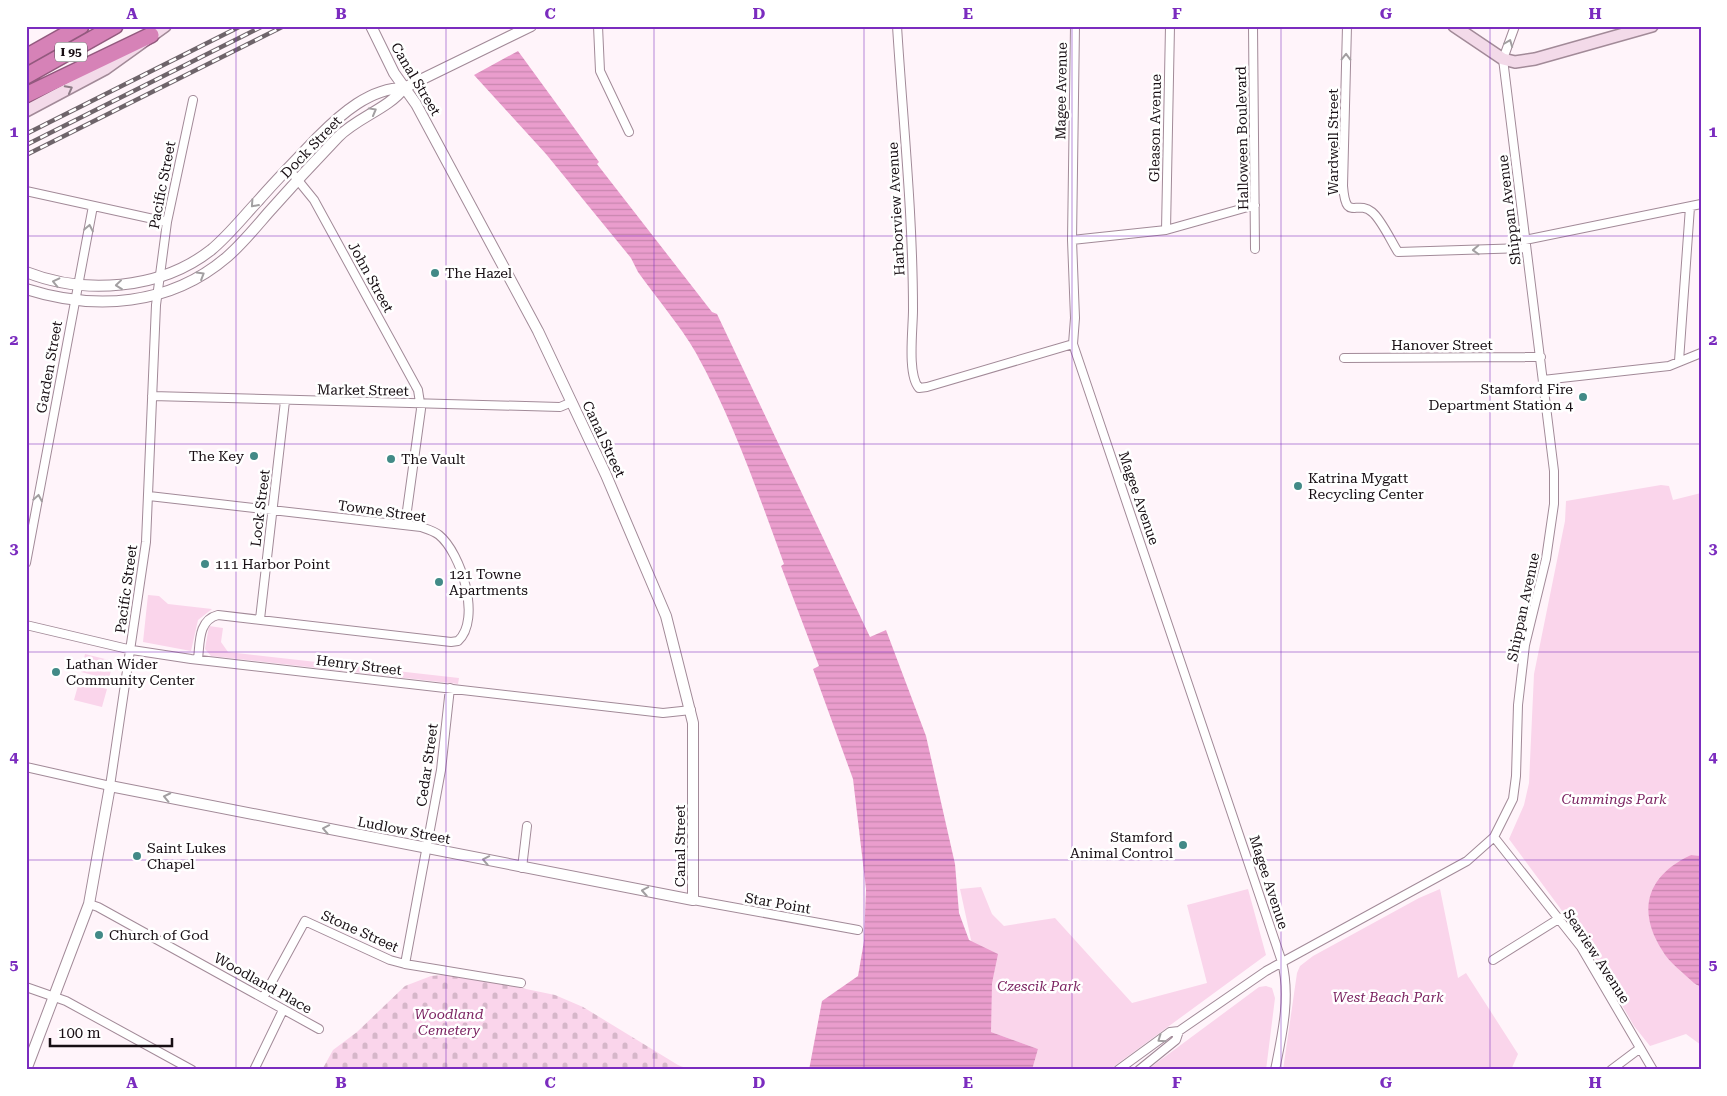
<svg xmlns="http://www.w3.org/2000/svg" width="1727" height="1096" viewBox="0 0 1727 1096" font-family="'Roboto Serif',serif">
	<defs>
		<pattern id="cemetery-stones" width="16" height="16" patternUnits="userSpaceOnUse" patternTransform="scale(1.25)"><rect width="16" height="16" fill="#fad5eb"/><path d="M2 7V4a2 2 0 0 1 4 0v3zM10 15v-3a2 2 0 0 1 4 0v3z" fill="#d6b6c9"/></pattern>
		<pattern id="water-rules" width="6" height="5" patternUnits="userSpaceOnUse" patternTransform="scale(1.25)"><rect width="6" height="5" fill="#ea9dcd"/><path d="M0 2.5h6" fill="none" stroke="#c886af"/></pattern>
	</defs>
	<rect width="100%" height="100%" fill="#fff4fa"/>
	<path fill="#fad5eb" d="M1661,485l8,1 4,14 28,-7v363l-11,-1 4,129 7,3v58l-15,-11 -36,12 -16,-20 -46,-80 -79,-107 15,-34 5,-22 5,-109 31,-153 1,-20z
		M148,595l11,1 9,8 44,5 -14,11 -7,31 -48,-9z
		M209,626l14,2 -2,14 7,10 231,26 -1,6 -247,-28 -6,-7z
		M85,654l28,7 -4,18 -28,-7z
		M79,682l28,7 -5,18 -28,-7z
		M981,887l11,27 12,12 51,-8 77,85 75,-20 -20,-78 61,-16 18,66 -157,115h-77l6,-21 -47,-17 -31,-143z
		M1440,889l18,89 8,-5 52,81 -7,16h-228l14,-97 3,-7 13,-10 106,-58z
		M1266,986l6,2 3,10 -9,72h-119l112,-83z"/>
	<path fill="url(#cemetery-stones)" d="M453,974l102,21 28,12 95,58 12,5h-368l11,-20 24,-18 48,-46 26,-10z"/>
	<path fill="url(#water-rules)" d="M518,51l81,111 -2,2 115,148 5,2 153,323 16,-7 40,106 29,128 4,49 10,27 29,14 -6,29 -1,49 47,17 -6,21h-223l13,-69 36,-25 6,-35 2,-52 -13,-110 -40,-110 6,-3 -38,-100 3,-2c-26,-71 -51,-144 -88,-211 -16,-28 -39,-54 -58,-81l-7,-14 -85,-104 -72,-79z
		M1691,855l10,1v131l-6,-3c-11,-11 -26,-21 -33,-34 -26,-41 -14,-75 29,-95z"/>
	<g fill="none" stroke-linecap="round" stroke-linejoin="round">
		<g stroke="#a28a98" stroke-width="10">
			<path id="minor" d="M598,26l2,45 29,61
				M897,26c6,95 16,189 16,284 0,19 -6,65 6,78l8,-1 146,-43
				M1075,26l-3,214 3,78 -2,26 209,618c9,35 0,73 -7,108
				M1253,26l2,223
				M1347,26l-4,160c3,37 13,13 29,26 9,7 19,29 26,40l127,-4
				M288,168l26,32 104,190 3,19 -16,116
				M26,191l141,31
				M1166,230l4,-204
				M1072,240l94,-10 89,-25
				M1525,240l176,-36
				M1344,358l197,-1
				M1679,361l11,-154
				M1543,380l126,-14 32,-13
				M152,396l408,11 12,-5
				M149,496l272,31c6,2 13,4 18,8 22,18 43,84 19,106l-7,1 -233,-27c-20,5 -18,28 -20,44
				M26,563l67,-357
				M260,619l25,-218
				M26,625l106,25 59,9 472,54 28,-3
				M26,767l84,19 36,-244 10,-237 11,-83 26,-122
				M1494,837l87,110 72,123
				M522,868l5,-42
				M693,900l165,30
				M89,904l9,3 221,122
				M1493,960l67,-42
				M405,964l36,-194 9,-82
				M26,987l40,14 126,69
				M263,998l42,-77 85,39 15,4 116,19
				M254,1070l29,-60
				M1118,1070l52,-38 9,-1 87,-60 201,-110 27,-24 19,-38 3,-23 2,-71 7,-60 21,-86 8,-55v-33l-51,-412 12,-33
				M1139,1070l37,-30 3,-9
				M1611,1070l28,-21"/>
		</g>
		<g stroke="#a28a98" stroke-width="12">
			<path id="tertiary" d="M26,272c58,23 134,18 185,-22 17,-14 32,-33 47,-49 19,-22 40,-43 60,-64 23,-23 52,-49 86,-49
				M26,289c69,22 144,17 201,-32 15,-13 28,-29 41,-44 23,-26 46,-51 70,-76 20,-20 50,-28 66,-49l127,-62
				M26,1070l63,-166 21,-118 583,114v-177l-27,-107 -60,-141 -68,-144 -122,-227 -22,-31 -23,-47"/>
		</g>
		<g stroke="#a28a98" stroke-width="14">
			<path id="secondary" d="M1454,26l49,33 12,3 20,-3 117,-33
				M26,111l79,-42 60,-43"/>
		</g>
		<g stroke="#93597e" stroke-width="18">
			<path id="motorway" d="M26,57l55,-31
				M26,76l89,-50
				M26,95l125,-60"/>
		</g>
		<use href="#minor" stroke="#fff" stroke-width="8"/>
		<use href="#tertiary" stroke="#fff" stroke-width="10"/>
		<use href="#secondary" stroke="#f3dae9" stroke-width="11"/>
		<use href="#motorway" stroke="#d682b7" stroke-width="15"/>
		<g stroke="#6e646a" stroke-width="4.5">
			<path id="rail" d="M26,134l215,-108
				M26,145l237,-119
				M26,155l258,-129"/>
		</g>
		<use href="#rail" stroke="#fff" stroke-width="2.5" stroke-dasharray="8" stroke-linecap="butt"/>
	</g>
	<defs><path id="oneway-chevron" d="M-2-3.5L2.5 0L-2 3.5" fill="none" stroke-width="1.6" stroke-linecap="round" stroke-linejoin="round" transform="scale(1.25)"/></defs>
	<g stroke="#a29fa1">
		<use href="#oneway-chevron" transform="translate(1509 43) rotate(-69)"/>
		<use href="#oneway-chevron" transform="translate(1346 57) rotate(-89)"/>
		<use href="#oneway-chevron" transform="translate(373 111) rotate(-29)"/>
		<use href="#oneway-chevron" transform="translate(254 204) rotate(132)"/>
		<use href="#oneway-chevron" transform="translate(89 228) rotate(-79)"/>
		<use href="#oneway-chevron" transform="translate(1476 250) rotate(178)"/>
		<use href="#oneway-chevron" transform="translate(201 275) rotate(-31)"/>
		<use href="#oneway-chevron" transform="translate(56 282) rotate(-167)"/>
		<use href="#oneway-chevron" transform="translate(119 285) rotate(174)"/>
		<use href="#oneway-chevron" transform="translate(38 498) rotate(-80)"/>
		<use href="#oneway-chevron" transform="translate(167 797) rotate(-168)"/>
		<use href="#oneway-chevron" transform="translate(326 829) rotate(-169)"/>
		<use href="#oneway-chevron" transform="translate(486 860) rotate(-169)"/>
		<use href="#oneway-chevron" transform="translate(645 891) rotate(-170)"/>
		<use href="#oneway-chevron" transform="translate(1161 1039) rotate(145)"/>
	</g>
	<use stroke="#907e89" href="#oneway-chevron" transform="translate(69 89) rotate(-28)"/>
	<path fill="none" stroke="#7b2cbf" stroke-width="1" stroke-opacity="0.55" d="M236,26v1044M446,26v1044M654,26v1044M864,26v1044M1072,26v1044M1281,26v1044M1490,26v1044M26,236h1675M26,444h1675M26,652h1675M26,860h1675"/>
	<g fill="#428a87" stroke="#fff" stroke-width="2">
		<circle cx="435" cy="273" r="5"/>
		<circle cx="1583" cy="397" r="5"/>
		<circle cx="254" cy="456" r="5"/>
		<circle cx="391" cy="459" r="5"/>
		<circle cx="1298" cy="486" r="5"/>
		<circle cx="205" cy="564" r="5"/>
		<circle cx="439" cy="582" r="5"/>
		<circle cx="56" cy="672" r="5"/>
		<circle cx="1183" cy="845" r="5"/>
		<circle cx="137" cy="856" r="5"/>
		<circle cx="99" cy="935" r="5"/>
	</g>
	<g text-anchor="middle" stroke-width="5" stroke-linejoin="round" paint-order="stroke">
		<rect fill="#fff" stroke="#5d565a" stroke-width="1" x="55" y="42.5" width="32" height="19" rx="4"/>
		<g font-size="12" font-weight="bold" fill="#170e13">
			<text x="71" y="56">I 95</text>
		</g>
		<g font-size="14" fill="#170e13" stroke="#fff">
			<text transform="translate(416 79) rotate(59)" y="5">Canal Street</text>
			<text transform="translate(1061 91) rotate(-89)" y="5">Magee Avenue</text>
			<text transform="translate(1155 128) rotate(-89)" y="5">Gleason Avenue</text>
			<text transform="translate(1242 138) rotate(-91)" y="5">Halloween Boulevard</text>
			<text transform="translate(1333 142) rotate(-90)" y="5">Wardwell Street</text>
			<text transform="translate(311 147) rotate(-46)" y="5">Dock Street</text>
			<text transform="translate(162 185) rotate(-79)" y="5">Pacific Street</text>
			<text transform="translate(896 209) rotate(-93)" y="5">Harborview Avenue</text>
			<text transform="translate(1509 210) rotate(-97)" y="5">Shippan Avenue</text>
			<text transform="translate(371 277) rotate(61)" y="5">John Street</text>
			<text x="1442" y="350">Hanover Street</text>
			<text transform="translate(49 367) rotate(-80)" y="5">Garden Street</text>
			<text transform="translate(363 390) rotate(1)" y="5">Market Street</text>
			<text transform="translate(604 439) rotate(65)" y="5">Canal Street</text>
			<text transform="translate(1139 498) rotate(71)" y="5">Magee Avenue</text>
			<text transform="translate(260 508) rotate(-83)" y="5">Lock Street</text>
			<text transform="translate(382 511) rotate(8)" y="5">Towne Street</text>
			<text transform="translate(126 589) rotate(-82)" y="5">Pacific Street</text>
			<text transform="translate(1523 607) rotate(-78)" y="5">Shippan Avenue</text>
			<text transform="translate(359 665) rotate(7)" y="5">Henry Street</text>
			<text transform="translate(427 765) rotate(-82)" y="5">Cedar Street</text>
			<text transform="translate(404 830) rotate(11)" y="5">Ludlow Street</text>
			<text transform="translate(680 846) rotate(-90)" y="5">Canal Street</text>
			<text transform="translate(1269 882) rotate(72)" y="5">Magee Avenue</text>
			<text transform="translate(778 903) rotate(10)" y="5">Star Point</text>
			<text transform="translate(360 931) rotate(24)" y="5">Stone Street</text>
			<text transform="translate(1597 956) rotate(57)" y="5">Seaview Avenue</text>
			<text transform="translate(263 983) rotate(29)" y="5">Woodland Place</text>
		</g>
		<g font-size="14" fill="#170e13" stroke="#fff" text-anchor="start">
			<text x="445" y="278">The Hazel</text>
			<text x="1573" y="394" text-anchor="end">Stamford Fire<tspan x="1573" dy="16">Department Station 4</tspan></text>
			<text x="244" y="461" text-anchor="end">The Key</text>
			<text x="401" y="464">The Vault</text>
			<text x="1308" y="483">Katrina Mygatt<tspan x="1308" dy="16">Recycling Center</tspan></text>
			<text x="215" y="569">111 Harbor Point</text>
			<text x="449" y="579">121 Towne<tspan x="449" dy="16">Apartments</tspan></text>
			<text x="66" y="669">Lathan Wider<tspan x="66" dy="16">Community Center</tspan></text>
			<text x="1173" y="842" text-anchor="end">Stamford<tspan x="1173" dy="16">Animal Control</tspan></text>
			<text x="147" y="853">Saint Lukes<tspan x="147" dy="16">Chapel</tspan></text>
			<text x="109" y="940">Church of God</text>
		</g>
		<g font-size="14" font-style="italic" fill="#7c2462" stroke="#fff">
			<text x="1614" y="804">Cummings Park</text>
			<text x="1039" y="991">Czescik Park</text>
			<text x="1388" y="1002">West Beach Park</text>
			<text x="449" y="1019">Woodland<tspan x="449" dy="16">Cemetery</tspan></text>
		</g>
	</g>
	<rect width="1727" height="1096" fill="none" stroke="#ffffff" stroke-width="55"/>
	<path d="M50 1038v8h122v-8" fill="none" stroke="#170e13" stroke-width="2.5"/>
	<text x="58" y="1038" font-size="15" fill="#170e13" stroke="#ffffff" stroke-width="4" paint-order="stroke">100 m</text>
	<rect x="28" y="28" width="1672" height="1040" fill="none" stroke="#7b2cbf" stroke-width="2"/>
	<g font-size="16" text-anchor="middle" font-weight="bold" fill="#7b2cbf">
		<text x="132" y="19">A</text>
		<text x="341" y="19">B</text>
		<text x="550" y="19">C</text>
		<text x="759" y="19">D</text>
		<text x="968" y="19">E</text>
		<text x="1177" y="19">F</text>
		<text x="1386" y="19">G</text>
		<text x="1595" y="19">H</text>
		<text x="14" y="137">1</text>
		<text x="1713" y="137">1</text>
		<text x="14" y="345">2</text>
		<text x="1713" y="345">2</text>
		<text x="14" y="554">3</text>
		<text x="1713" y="554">3</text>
		<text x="14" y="762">4</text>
		<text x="1713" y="762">4</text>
		<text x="14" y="970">5</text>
		<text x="1713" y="970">5</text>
		<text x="132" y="1088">A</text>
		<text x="341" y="1088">B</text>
		<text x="550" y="1088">C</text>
		<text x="759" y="1088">D</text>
		<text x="968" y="1088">E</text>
		<text x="1177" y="1088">F</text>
		<text x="1386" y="1088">G</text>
		<text x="1595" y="1088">H</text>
	</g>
</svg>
